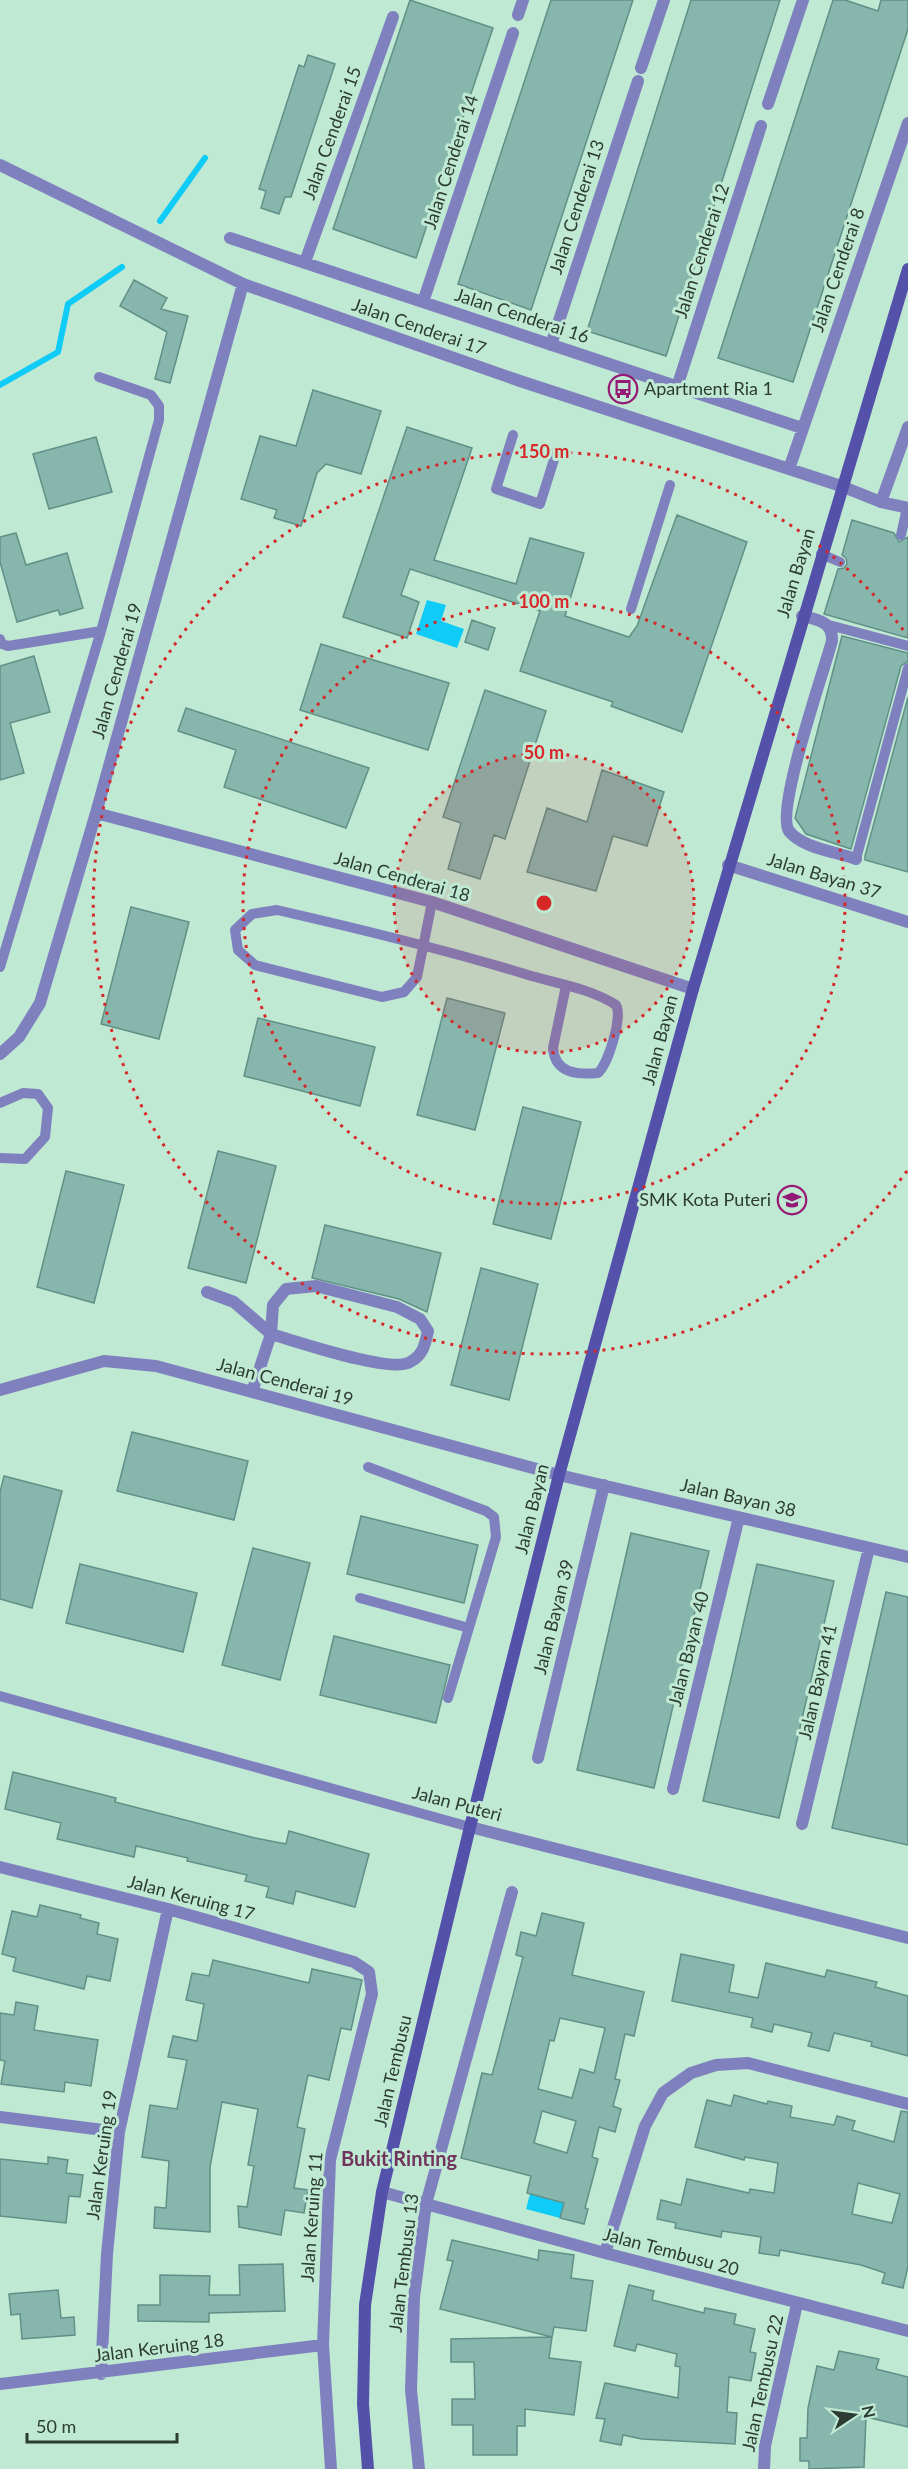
<svg xmlns="http://www.w3.org/2000/svg" width="908" height="2469" viewBox="0 0 908 2469" font-family="Lato,sans-serif">
	<rect width="100%" height="100%" fill="#c0e9d3"/>
	<path fill="#0ecbf8" d="M427,600l19,5 -5,16 23,8 -7,19 -41,-14z
		M530,2194l34,9 -4,15 -34,-9z"/>
	<g fill="none" stroke-linecap="round" stroke-linejoin="round">
		<path stroke="#0ecbf8" stroke-width="6" d="M160,221l45,-63
			M0,385l58,-33 10,-48 54,-37"/>
	</g>
	<path fill="#86b6ac" stroke="#619087" stroke-width="1.5" fill-rule="evenodd" d="M410,0l83,28 -77,230 -83,-29z
		M551,0h82l-102,310 -73,-26z
		M691,0h89l-114,356 -79,-25z
		M833,0h12l33,11 3,-11h27v29l-115,353 -75,-24z
		M308,55l27,9 -44,133h-6l-6,17 -18,-6 5,-17 -7,-2 40,-124 5,2z
		M134,280l33,18 -6,11 27,7 -18,67 -15,-4 12,-47 -47,-26z
		M313,390l68,21 -20,63 -35,-10 -9,9 -16,53 -27,-8 3,-8 -36,-11 19,-63 36,10z
		M407,427l65,21 -38,112 82,24 14,-46 54,15 -19,63 64,21 8,-11 40,-111 70,27 -65,190 -71,-26 2,-4 -93,-31 20,-60 -130,-42 -9,26 18,7 -12,36 -64,-21z
		M96,437l16,55 -63,17 -16,-55z
		M852,520l42,13 5,9 9,-5v101l-84,-24 14,-45 6,-1 3,-4 -1,-6 -4,-3z
		M16,533l10,32 41,-12 16,55 -23,7 -2,-5 -41,12 -17,-60v-25z
		M472,620l23,8 -7,22 -23,-8z
		M842,636l66,17v8l-7,5 -50,183 -45,-15 -11,-16z
		M321,644l128,39 -21,67 -128,-40z
		M34,656l16,56 -40,11 14,50 -24,7v-114z
		M485,690l61,21 -41,128 -11,-4 -14,44 -32,-10 13,-46 -18,-6z
		M908,697v175l-43,-12v-4z
		M186,708l183,60 -23,60 -122,-41 12,-37 -58,-19z
		M602,770l62,22 -17,54 -34,-10 -17,55 -69,-19 20,-64 40,14z
		M131,907l58,15 -30,117 -58,-15z
		M447,998l58,15 -30,117 -58,-15z
		M258,1018l117,29 -15,59 -116,-30z
		M523,1107l58,15 -30,117 -58,-15z
		M218,1151l58,15 -30,117 -58,-15z
		M66,1171l58,14 -30,118 -57,-16z
		M325,1225l116,28 -14,59 -28,-13 -87,-21z
		M481,1268l57,16 -29,116 -58,-15z
		M132,1432l116,29 -14,59 -117,-29z
		M4,1476l58,15 -30,117 -32,-9v-107z
		M361,1516l117,29 -14,58 -117,-29z
		M631,1533l78,18 -55,237 -77,-18z
		M253,1548l57,15 -30,117 -58,-15z
		M80,1564l117,29 -14,59 -117,-29z
		M757,1564l77,17 -55,237 -76,-17z
		M886,1592l22,5v248l-76,-17z
		M334,1636l116,29 -14,58 -116,-28z
		M13,1772l103,26 -1,4 140,36 31,6 3,-13 80,23 -14,53 -59,-16 -3,13 -27,-7 3,-10 -24,-6 2,-6 -60,-14 1,-3 -52,-12 -2,11 -77,-18 4,-16 -56,-14z
		M40,1905l41,10 -1,3 19,5 -2,11 21,5 -8,42 -23,-5 -3,13 -71,-18 3,-13 -14,-4 10,-43 25,6z
		M542,1913l42,10 -12,52 72,17 -10,44 -9,-2 -10,45 5,1 -7,26 8,3 -6,23 -16,-5 -7,30 6,2 -13,49 3,1 -4,15 -24,-6 4,-15 -37,-10 4,-17 -70,-18 21,-85 10,2 6,-22 25,-96 -7,-2 5,-23 15,4zM560,2018l45,10 -11,45 -14,-4 -8,29 -34,-9 12,-49 4,1zM542,2111l34,10 -9,32 -33,-10z
		M681,1954l53,11 -5,27 29,6 8,-35 59,14 2,-7 50,12 -2,5 33,9v60l-37,-10 1,-4 -38,-9 -5,18 -21,-5 4,-13 -38,-9 -2,8 -21,-5 2,-9 -81,-17z
		M213,1960l96,23 3,-14 50,11 -11,50 -10,-2 -12,52 -21,-5 -11,52 8,2 -11,59 14,2 -4,23 -19,-3 -4,25 -42,-8 -1,-21 9,1 7,-41 -6,-1 10,-56 -36,-7 -12,65v65l-56,-4 1,-21 11,1 3,-47 -27,-4 8,-52 27,4 10,-49 -19,-3 5,-21 24,5 7,-37 -18,-4 6,-27 17,3z
		M16,2002l22,4 -4,24 64,10 -7,46 -26,-4 -1,10 -63,-8 4,-23 -5,-1v-47l14,2z
		M734,2095l33,9 1,-3 24,5 -2,11 44,8 3,-9 18,5 -3,9 42,12 7,-31 7,1v154l-5,22 -21,-5 3,-10 -24,-8 -81,-15 -1,6 -20,-3 2,-16 -39,-6 -1,6 -46,-9 1,-5 -19,-4 4,-19 20,5 6,-26 62,14 1,-4 24,4 4,-30 -33,-6 -1,3 -49,-13 12,-47 24,6zM858,2183l42,11 -8,29 -40,-9z
		M48,2157l20,3 -2,13 17,2 -3,22 -11,-1 -3,27 -66,-7v-57l48,5z
		M452,2240l86,20 1,-10 35,5 -3,23 22,3 -7,50 -32,-4 -2,10 -112,-28 13,-48 -6,-1z
		M283,2264l2,47 -76,2v9l-71,-1v-16h22v-30l50,1 -1,19h31l-1,-30z
		M629,2285l25,6 -2,9 52,13 1,-5 31,6 -2,10 21,5 -5,23 6,1 -5,28 -22,-4 -2,35 10,1 -2,31 -93,-5 -19,-4 -2,10 -21,-4 5,-22 -9,-1 9,-35 73,15 2,-31 -5,-1 2,-12 -40,-10 -2,7 -21,-5z
		M58,2290l3,28 13,-1 1,18 -53,4 -2,-25 -9,1 -2,-21z
		M552,2337l-3,21 32,4 -7,53 -49,-6v17h-8v29h-44v-30h-21v-26h23l-1,-37h-23v-23z
		M839,2351l40,8 -3,10 32,8v50l-42,-10 -2,50 -55,2v-8h-9v-23h7l1,-30 9,-42 17,4z"/>
	<g fill="none" stroke-linecap="round" stroke-linejoin="round">
		<path stroke="#7e81be" stroke-width="10" d="M513,435l-17,54 44,15 17,-54
			M901,535l6,-27
			M821,554l19,8
			M631,609l39,-124
			M829,625l79,21
			M0,639l2,5 6,2 93,-15
			M856,859l52,-191
			M432,902l-15,75 -13,15 -22,5 -127,-32 -17,-15 -3,-20 17,-16 25,-4c83,19 166,39 248,64 29,9 65,14 91,31 7,12 -8,59 -18,68 -22,2 -43,0 -45,-25l13,-62
			M0,967l101,-336 58,-211v-14l-8,-11 -52,-18
			M0,1103l23,-10 15,1 10,14 -3,29 -20,22 -25,-1
			M368,1467l118,44 8,6 2,20 -48,161
			M360,1598l109,30
			M0,1696l470,131"/>
		<path stroke="#7e81be" stroke-width="12" d="M518,15l5,-15
			M641,68l23,-68
			M768,104l35,-104
			M0,165l243,119 277,97 321,105 40,16 27,6
			M230,238l572,190
			M305,262l88,-245
			M423,302l90,-269
			M551,345l87,-264
			M677,387l84,-261
			M789,469l119,-346
			M881,502l27,-75
			M802,616c17,4 31,6 30,25 -8,30 -57,170 -43,190 13,17 48,21 67,28
			M96,813l336,89 261,87
			M728,865l180,57
			M0,1054l19,-17 21,-34 56,-190 147,-529
			M316,1286l81,21 23,12 8,12c-3,14 -5,24 -18,31 -19,12 -114,-21 -139,-28l2,-29 13,-16z
			M207,1292l27,10 37,32 -19,58
			M0,1390l104,-29 52,5 403,109 349,82
			M538,1758l66,-273
			M673,1789l66,-272
			M802,1824l67,-276
			M470,1827l438,111
			M0,1867l168,42 186,53 15,10 3,22 -42,166 -7,185 8,124
			M0,2117l119,15
			M382,2192l223,61 303,78
			M605,2253l40,-127 18,-33 28,-20 25,-8 32,-2 160,41
			M101,2374l6,-120 12,-122 49,-223
			M0,2384l323,-39
			M419,2469l-8,-79 3,-93 12,-93 86,-312
			M764,2469l1,-23 32,-142"/>
		<path stroke="#5451aa" stroke-width="12" d="M368,2469l-5,-65 2,-99 17,-113 88,-365 89,-352 134,-486 215,-720"/>
	</g>
	<circle cx="544" cy="903" r="150" fill="#d62828" fill-opacity=".12"/>
	<g fill="none" stroke="#d62828" stroke-width="3" stroke-dasharray="3 6">
		<circle cx="544" cy="903" r="150"/>
		<circle cx="544" cy="903" r="301"/>
		<path d="M907 1171A451 451 0 1 1 907 635"/>
	</g>
	<defs>
		<g id="bus-ring" transform="scale(1.5)"><circle r="9.5" fill="#c0e9d3" stroke="#951a75" stroke-width="1.5"/><path d="M-5-6H5V4H4V6H2V4H-2V6H-4V4H-5ZM-3.5-4V0h7V-4ZM-3.5 1.2v1.5H-2V1.2ZM2 1.2v1.5H3.5V1.2Z" fill="#951a75"/></g>
		<g id="school-ring" transform="scale(1.5)"><circle r="9.5" fill="#c0e9d3" stroke="#951a75" stroke-width="1.5"/><path d="M0-5L7-2L0 1L-7-2ZM-4 1L0 2.5L4 1V4Q0 6-4 4Z" fill="#951a75"/></g>
	</defs>
	<g fill-rule="evenodd">
		<use href="#bus-ring" x="623" y="389"/>
		<use href="#school-ring" x="792" y="1200"/>
	</g>
	<g text-anchor="middle" stroke-width="6" stroke-linejoin="round" paint-order="stroke">
		<g font-size="18" fill="#2c3c34" stroke="#c0e9d3">
			<text transform="translate(332 133) rotate(-70)" y="6">Jalan Cenderai 15</text>
			<text transform="translate(451 162) rotate(-72)" y="6">Jalan Cenderai 14</text>
			<text transform="translate(577 207) rotate(-72)" y="6">Jalan Cenderai 13</text>
			<text transform="translate(702 251) rotate(-72)" y="6">Jalan Cenderai 12</text>
			<text transform="translate(838 270) rotate(-71)" y="6">Jalan Cenderai 8</text>
			<text transform="translate(522 316) rotate(18)" y="6">Jalan Cenderai 16</text>
			<text transform="translate(419 327) rotate(19)" y="6">Jalan Cenderai 17</text>
			<text transform="translate(796 573) rotate(-73)" y="6">Jalan Bayan</text>
			<text transform="translate(117 671) rotate(-74)" y="6">Jalan Cenderai 19</text>
			<text transform="translate(824 876) rotate(17)" y="6">Jalan Bayan 37</text>
			<text transform="translate(402 877) rotate(16)" y="6">Jalan Cenderai 18</text>
			<text transform="translate(660 1040) rotate(-75)" y="6">Jalan Bayan</text>
			<text transform="translate(285 1382) rotate(15)" y="6">Jalan Cenderai 19</text>
			<text transform="translate(738 1498) rotate(13)" y="6">Jalan Bayan 38</text>
			<text transform="translate(532 1509) rotate(-76)" y="6">Jalan Bayan</text>
			<text transform="translate(554 1617) rotate(-76)" y="6">Jalan Bayan 39</text>
			<text transform="translate(689 1649) rotate(-76)" y="6">Jalan Bayan 40</text>
			<text transform="translate(818 1682) rotate(-77)" y="6">Jalan Bayan 41</text>
			<text transform="translate(457 1804) rotate(15)" y="6">Jalan Puteri</text>
			<text transform="translate(191 1898) rotate(15)" y="6">Jalan Keruing 17</text>
			<text transform="translate(393 2071) rotate(-77)" y="6">Jalan Tembusu</text>
			<text transform="translate(102 2155) rotate(-82)" y="6">Jalan Keruing 19</text>
			<text transform="translate(312 2217) rotate(-86)" y="6">Jalan Keruing 11</text>
			<text transform="translate(671 2252) rotate(15)" y="6">Jalan Tembusu 20</text>
			<text transform="translate(404 2263) rotate(-83)" y="6">Jalan Tembusu 13</text>
			<text transform="translate(159 2348) rotate(-7)" y="6">Jalan Keruing 18</text>
			<text transform="translate(763 2383) rotate(-78)" y="6">Jalan Tembusu 22</text>
		</g>
		<g font-size="18" fill="#2c3c34" stroke="#c0e9d3" text-anchor="start">
			<text x="644" y="395">Apartment Ria 1</text>
			<text x="771" y="1206" text-anchor="end">SMK Kota Puteri</text>
		</g>
		<g font-size="20" font-weight="bold" fill="#6f335c" stroke="#c0e9d3">
			<text x="399" y="2166">Bukit Rinting</text>
		</g>
	</g>
	<circle cx="544" cy="903" r="9" fill="#d62828" stroke="#c0e9d3" stroke-width="3"/>
	<g font-size="18" text-anchor="middle" font-weight="bold" fill="#d62828" stroke="#c0e9d3" stroke-width="6" stroke-linejoin="round" paint-order="stroke">
		<text x="544" y="458">150 m</text>
		<text x="544" y="608">100 m</text>
		<text x="544" y="759">50 m</text>
	</g>
	<g transform="translate(854 2415) rotate(77)" stroke="#c0e9d3" stroke-width="4.5" paint-order="stroke">
	<path d="M0-4.5L10 22L0 15L-10 22Z" fill="#2c3c34"/>
	<text y="-9" font-size="16" font-weight="bold" text-anchor="middle" fill="#2c3c34">N</text>
	</g>
	<path d="M27 2433v9h150v-9" fill="none" stroke="#2c3c34" stroke-width="3"/>
	<text x="36" y="2433" font-size="18" fill="#2c3c34" stroke="#c0e9d3" stroke-width="4.5" paint-order="stroke">50 m</text>
</svg>
